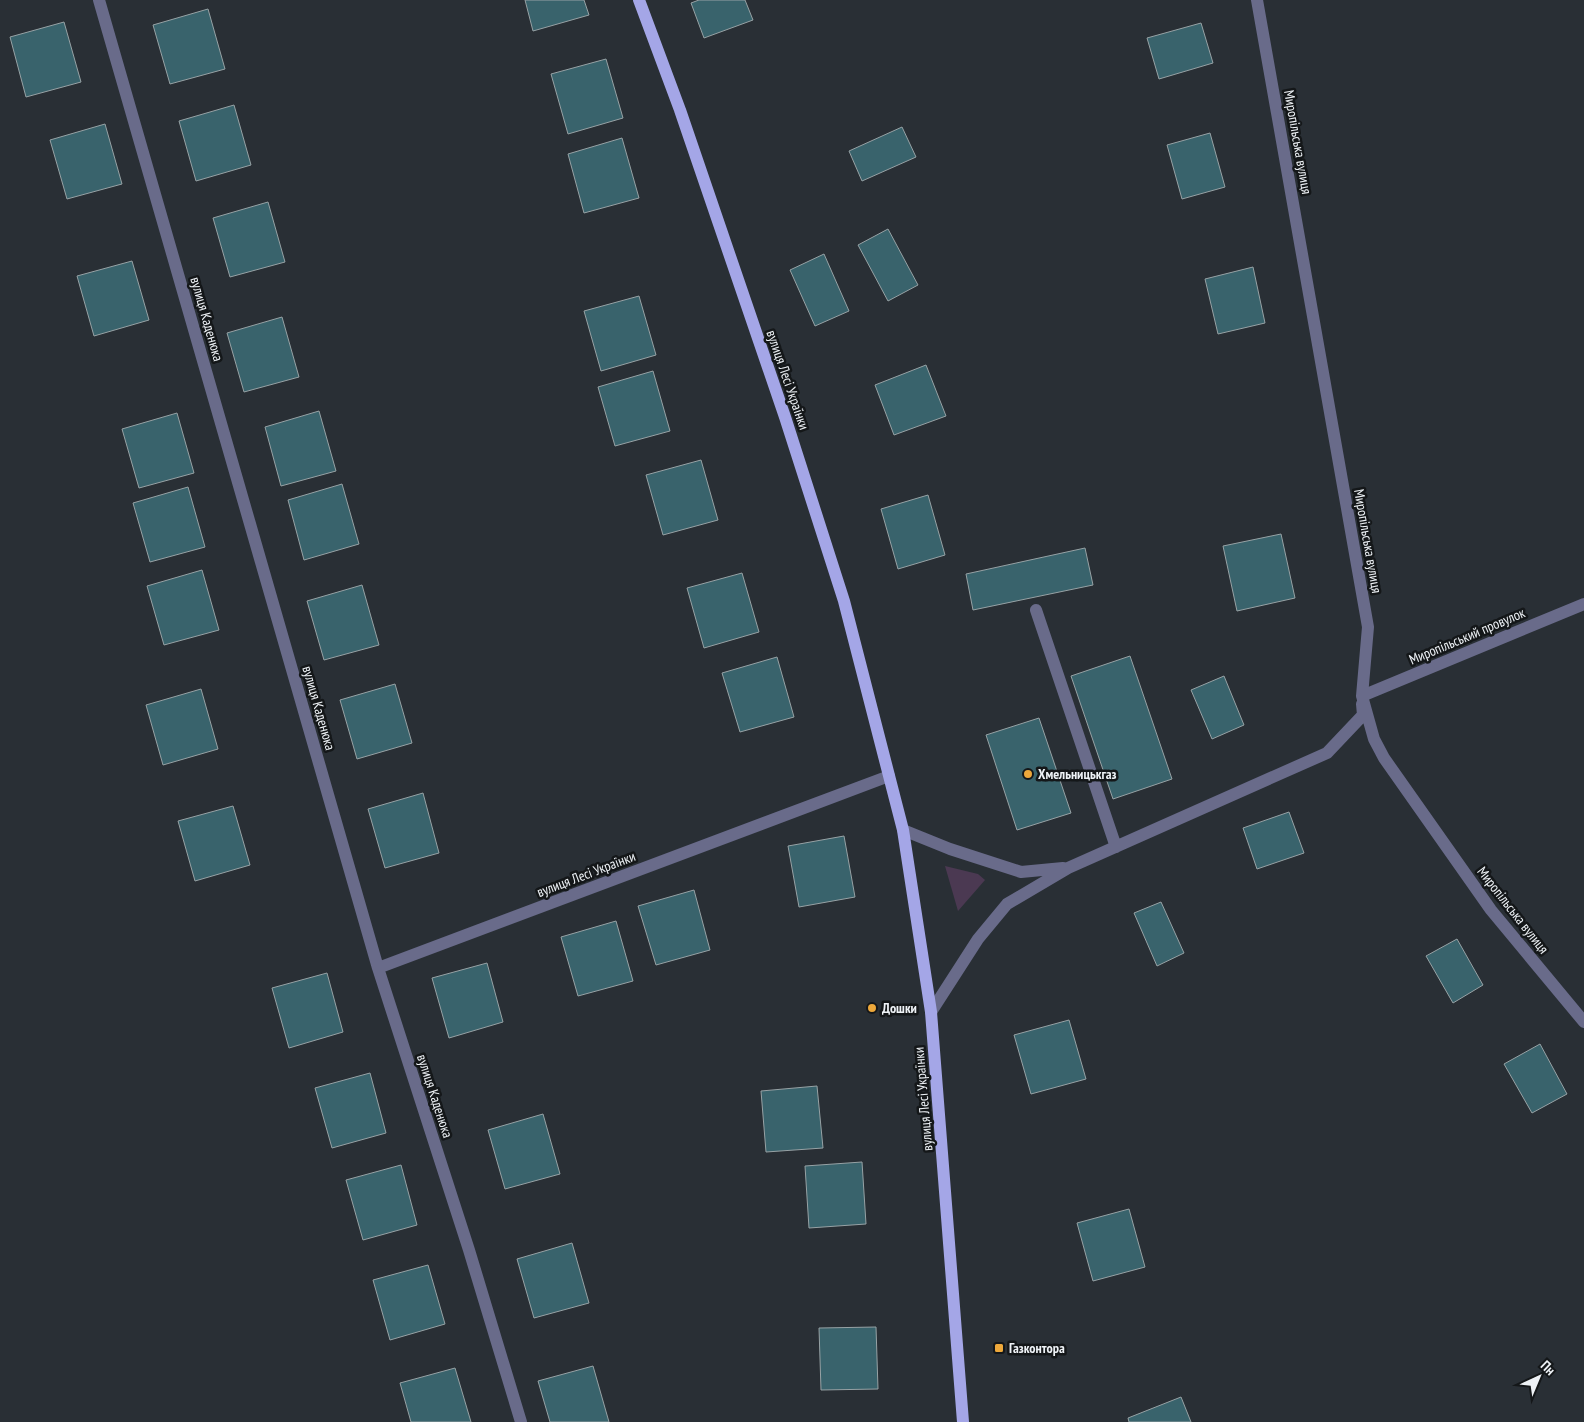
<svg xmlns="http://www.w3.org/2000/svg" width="1584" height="1422" viewBox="0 0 1584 1422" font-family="'PT Sans Narrow',sans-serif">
	<rect width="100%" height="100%" fill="#292f35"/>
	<path fill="#4b3952" d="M945,866l33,8 7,6 -27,31z"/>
	<path fill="#39636c" stroke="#97a2a5" d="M525,0h59l5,15 -56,16z
		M699,0h46l8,20 -49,18 -13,-35z
		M208,9l17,60 -55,15 -17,-59z
		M64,22l17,60 -55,15 -16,-60z
		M1201,23l12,40 -54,16 -12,-41z
		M606,59l17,59 -55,16 -17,-60z
		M234,105l17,60 -55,16 -17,-60z
		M105,124l17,60 -55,15 -17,-59z
		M902,127l14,30 -54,24 -13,-30z
		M1210,133l15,54 -43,12 -15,-54z
		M622,138l17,60 -55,15 -16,-59z
		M268,202l17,60 -55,15 -17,-59z
		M888,229l30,56 -30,16 -30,-56z
		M824,254l25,57 -34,15 -25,-56z
		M132,261l17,59 -55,16 -17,-60z
		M1253,267l12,56 -47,11 -13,-55z
		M639,296l17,59 -55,16 -17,-60z
		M282,317l17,60 -55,15 -17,-59z
		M926,365l20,51 -52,19 -19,-50z
		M653,371l17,60 -55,15 -17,-59z
		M319,411l17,60 -55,15 -16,-59z
		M177,413l17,60 -55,15 -17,-59z
		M701,460l17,60 -55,15 -17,-60z
		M342,484l17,60 -55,16 -16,-60z
		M188,487l17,60 -55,15 -17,-59z
		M928,495l17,60 -47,14 -17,-60z
		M1281,534l14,64 -58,13 -14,-65z
		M1085,548l8,37 -120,25 -7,-36z
		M202,570l17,60 -55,15 -17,-59z
		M742,573l17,59 -55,16 -17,-60z
		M362,585l17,60 -55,15 -17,-59z
		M1130,656l42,123 -59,20 -42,-123z
		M777,657l17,60 -54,15 -18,-59z
		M1224,676l20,49 -32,14 -21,-49z
		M395,684l17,59 -55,16 -17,-59z
		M201,689l17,60 -55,16 -17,-60z
		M1039,718l32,95 -54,17 -31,-95z
		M423,793l16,60 -54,15 -17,-59z
		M233,806l17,59 -55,16 -17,-60z
		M1289,812l15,41 -47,16 -14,-41z
		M844,836l11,61 -56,10 -11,-61z
		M694,890l16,60 -54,15 -18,-59z
		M1161,902l23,51 -27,13 -23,-53z
		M616,921l17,60 -55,15 -17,-59z
		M1457,939l26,46 -30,18 -27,-47z
		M487,963l16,59 -54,16 -17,-60z
		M327,973l16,59 -54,16 -17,-60z
		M1069,1020l17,59 -55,15 -17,-59z
		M1540,1044l27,50 -35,19 -28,-49z
		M370,1073l16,60 -54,15 -17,-60z
		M817,1086l6,62 -57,4 -5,-61z
		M543,1114l17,60 -55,15 -17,-59z
		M862,1162l4,62 -57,4 -4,-62z
		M401,1165l16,60 -54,15 -17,-60z
		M1129,1209l16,58 -52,14 -16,-58z
		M572,1243l17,60 -55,15 -17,-59z
		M428,1265l17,59 -55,16 -17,-60z
		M876,1327l2,62 -57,1 -2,-62z
		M593,1366l16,56h-59l-12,-41z
		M455,1368l16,54h-60l-11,-39z
		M1181,1397l10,25h-62l-1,-4z"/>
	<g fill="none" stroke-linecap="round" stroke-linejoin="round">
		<path stroke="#696b8a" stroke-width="12" d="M99,0l279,968 91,282 52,172
			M1257,0l111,627 -6,69 12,43 10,19 107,152 93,112
			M1036,610l80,237
			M1362,696l222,-92
			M903,830l47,19 71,23 42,-4
			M378,968l511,-192
			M931,1012l47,-73 29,-35 61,-36 259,-115 36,-38 -1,-11"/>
		<path stroke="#a4a6e7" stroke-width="12" d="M639,0l41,110 105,307 59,184 59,229 28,182 32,410"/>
	</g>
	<g fill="#eda83b" stroke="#141719" stroke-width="2">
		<circle cx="1028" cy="774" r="5"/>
		<circle cx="872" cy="1008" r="5"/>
		<rect x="994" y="1343" width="10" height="10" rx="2.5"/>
	</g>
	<g text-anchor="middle" stroke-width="5" stroke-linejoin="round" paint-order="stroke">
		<g font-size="14" fill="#eef2f6" stroke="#141719">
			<text transform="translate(1298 142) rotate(80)" y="5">Миропільська вулиця</text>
			<text transform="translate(207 319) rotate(74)" y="5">вулиця Каденюка</text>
			<text transform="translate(788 380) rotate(71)" y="5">вулиця Лесі Українки</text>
			<text transform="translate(1368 541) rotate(80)" y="5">Миропільська вулиця</text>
			<text transform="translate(1467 636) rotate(-23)" y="5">Миропільський провулок</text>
			<text transform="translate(319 708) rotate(74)" y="5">вулиця Каденюка</text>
			<text transform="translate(586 874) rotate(-21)" y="5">вулиця Лесі Українки</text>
			<text transform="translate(1513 910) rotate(52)" y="5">Миропільська вулиця</text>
			<text transform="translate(435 1096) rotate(72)" y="5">вулиця Каденюка</text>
			<text transform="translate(923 1099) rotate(-95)" y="5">вулиця Лесі Українки</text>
		</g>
		<g font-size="14" font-weight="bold" fill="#eef2f6" stroke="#141719" text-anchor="start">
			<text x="1038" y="779">Хмельницькгаз</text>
			<text x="882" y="1013">Дошки</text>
			<text x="1009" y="1353">Газконтора</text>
		</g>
	</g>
	<g transform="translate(1539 1377) rotate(44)" stroke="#141719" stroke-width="4" paint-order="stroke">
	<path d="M0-4L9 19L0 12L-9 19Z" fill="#eef2f6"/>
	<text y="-8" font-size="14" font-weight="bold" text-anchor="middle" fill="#eef2f6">Пн</text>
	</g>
</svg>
